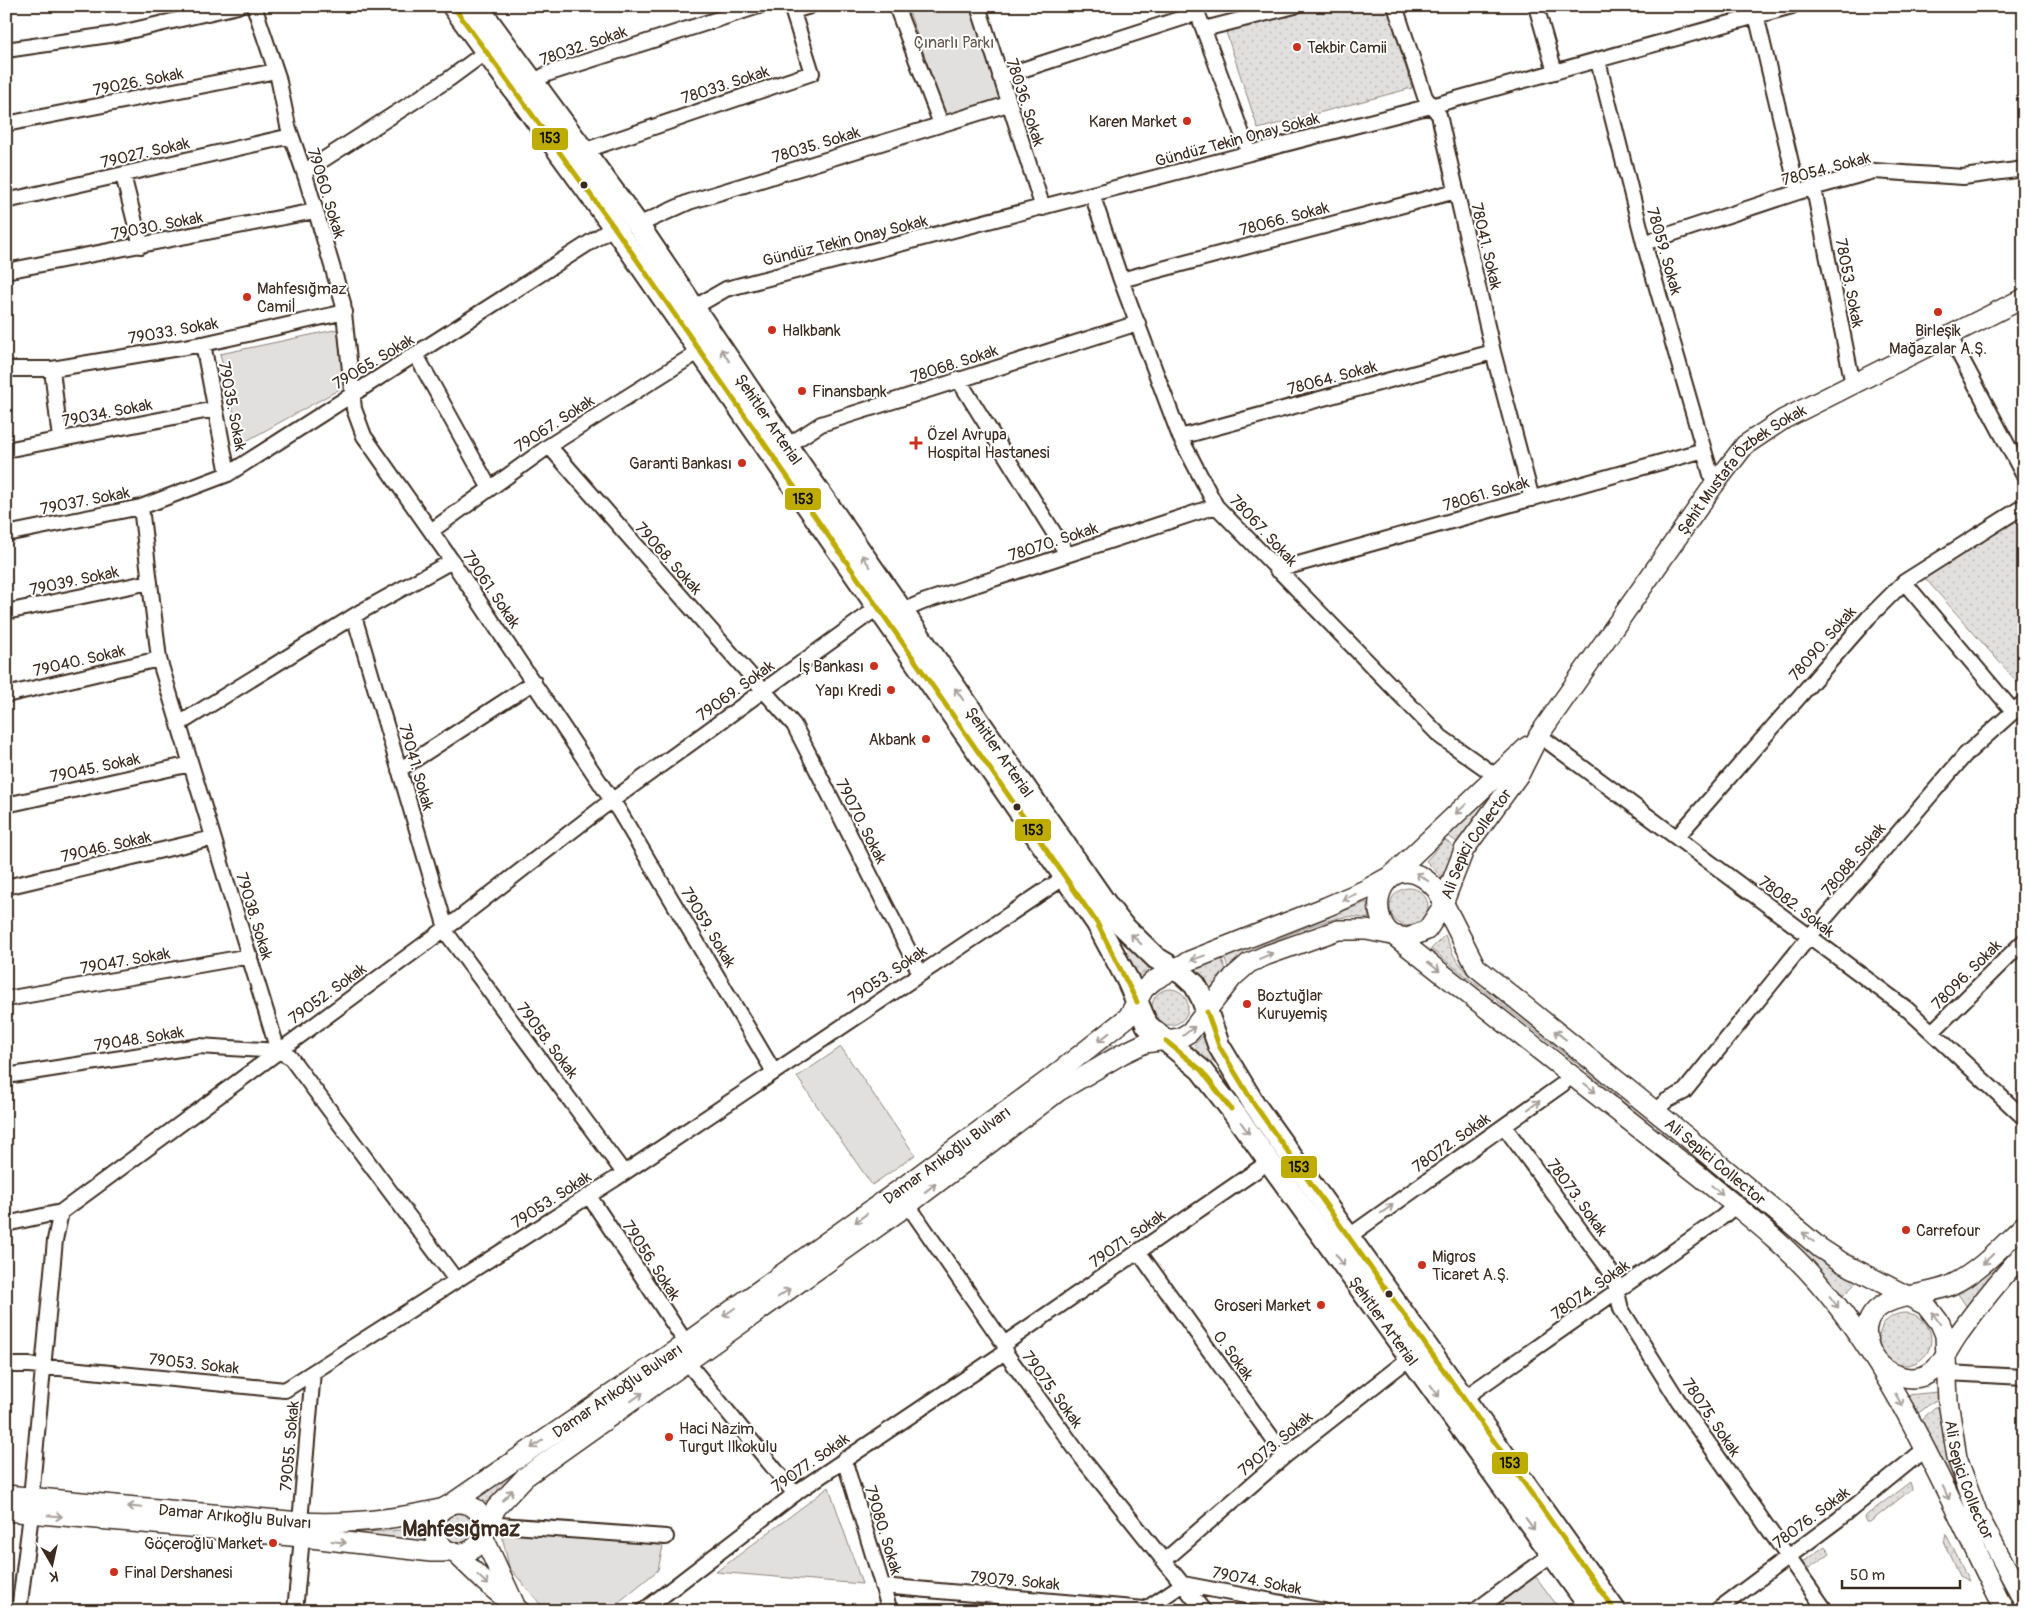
<svg xmlns="http://www.w3.org/2000/svg" width="2030" height="1617" viewBox="0 0 2030 1617" font-family="Pangolin,sans-serif">
	<defs>
		<pattern id="grass-dots" width="8" height="8" patternUnits="userSpaceOnUse" patternTransform="scale(1.25)"><rect width="8" height="8" fill="#e2e0de"/><path d="M2 2h.1M6 6h.1" fill="none" stroke="#c3c0be" stroke-width="1.8" stroke-linecap="round"/></pattern>
	</defs>
	<rect width="100%" height="100%" fill="#fff"/>
	<filter id="ink" filterUnits="userSpaceOnUse"><feTurbulence type="fractalNoise" baseFrequency=".02" numOctaves="2"/><feDisplacementMap in="SourceGraphic" scale="10" xChannelSelector="R" yChannelSelector="G"/><feConvolveMatrix kernelMatrix="1 2 1 2 8 2 1 2 1" color-interpolation-filters="sRGB"/></filter>
	<g filter="url(#ink)">
		<path fill="url(#grass-dots)" stroke="#8e857e" d="M1305,6h82l25,82 -154,41 -33,-100z
			M2024,517v161l-6,5 -95,-107z
			M1487,796l1,5 -28,43 -12,-8z
			M1445,840l12,9 -14,29 -17,-17z
			M1390 907a19 19 0 1 1 38 0a19 19 0 1 1-38 0Z
			M1367,902l2,17c-7,-1 -16,-3 -23,-2 -28,3 -98,32 -118,51l-4,-11z
			M1445,935l9,21 13,17 120,95 -2,2 -154,-121z
			M1132,947l21,18 -17,14 -13,-25z
			M1221,958l5,12 -15,18 -17,-20z
			M1152 1007a18 18 0 1 1 36 0a18 18 0 1 1-36 0Z
			M1204,1035l13,23 -10,5 -16,-15z
			M1111,1043l3,4 -384,278 -203,139 -38,39 -14,-6 425,-297z
			M1589,1069l79,65 -2,3 -79,-65z
			M1671,1137l86,70 -3,3 -85,-71z
			M1759,1209l66,54 32,19 -14,14 -41,-45 -45,-39z
			M2024,1236v6l-57,65 -9,-13 19,-11z
			M1879 1339a26 26 0 1 1 52 0a26 26 0 1 1-52 0Z
			M1938,1392l1,8 -5,1 -18,14 -9,-20z
			M1935,1407h4l5,33 10,32 66,139h-4l-96,-190z
			M1910,1482l2,7 -42,33h-4l-2,-5z
			M445 1528a15 15 0 1 1 30 0a15 15 0 1 1-30 0Z
			M422,1529l7,15 -86,-11z
			M1946,1534l23,47 -10,-5 -15,-33z
			M1825,1546l5,7 -25,18 -5,-7z"/>
		<path fill="#e2e0de" stroke="#8e857e" d="M907,6h68l30,92 -59,19z
			M339,329l10,55 -108,60 -21,-90z
			M841,1047l74,108 -43,30 -75,-108z
			M829,1487l33,97 -146,-12z
			M501,1531l163,10 -6,29 -50,41h-62l-37,-44z
			M1536,1577l25,34h-73z"/>
		<g fill="none" stroke-linecap="round" stroke-linejoin="round">
			<g stroke="#3b2a1e" stroke-width="18">
				<path id="street" d="M254,6l24,71 10,49 18,52 37,125 11,106 10,27 88,125 167,250 155,261
					M896,6l45,118
					M978,6l65,202
					M1195,6l54,147
					M1395,6l30,91 14,18 54,237 39,147
					M1536,6l19,66
					M1754,6l44,186
					M793,11l17,-5
					M1204,29l91,-23
					M6,50l110,-16 122,-28
					M1598,61l46,182 70,242
					M1000,77l198,-64
					M533,82l14,-8 212,-68
					M6,124l270,-53
					M583,151l229,-78 -21,-67
					M304,172l145,-93 38,-28
					M123,175l18,71
					M1814,189l39,196
					M1092,194l29,86 59,157 36,69 225,231 62,44
					M6,201l285,-65
					M638,225l51,-23 319,-98
					M1644,243l154,-51 76,-21 89,6 61,-8
					M6,271l309,-60
					M1121,280l335,-89
					M693,308l33,-19 705,-183 361,-100
					M1949,335l75,141
					M203,344l25,130
					M416,355l73,132
					M6,369h46l151,-25 142,-32
					M52,369l8,70
					M958,379l109,175
					M1180,437l313,-85
					M549,446l245,279 126,248
					M787,446l34,-22 317,-101
					M6,450l209,-41
					M141,507l18,152 119,392 12,6 166,223
					M431,531l118,-85 151,-95
					M6,534l135,-27 87,-33 386,-247
					M1277,570l427,-120
					M1904,582l109,129
					M902,611l21,-9 293,-96
					M6,612l144,-30
					M354,616l94,319 176,238
					M6,695l153,-36
					M179,724l183,-113 90,-50
					M1539,735l368,274 117,109
					M399,770l135,-88
					M6,805l185,-41
					M1677,837l191,-219 36,-36 120,-76
					M6,887l207,-49
					M6,999l244,-43
					M1933,1031l91,-90
					M6,1076l193,-30 79,5
					M1655,1111l11,-10 18,-9 125,-155 156,-182 59,-53
					M1504,1126l109,149 8,34 57,91 148,211
					M589,1196l97,147
					M908,1205l96,139 1,8 7,10 73,100 119,149
					M6,1224l55,-12 396,-292 146,-113 274,-199
					M1348,1237l215,-153 8,-11
					M1138,1251l147,205
					M1004,1344l266,-183
					M687,1362l108,132
					M6,1365h23l256,25 330,-211 450,-302
					M1947,1373l77,4
					M1464,1398l257,-180 14,-12
					M844,1459l46,152
					M31,1498l24,-258 6,-28
					M300,1522l13,-150
					M500,1525l166,12
					M1165,1560l120,-104 126,-99
					M1183,1584l141,27
					M882,1586l263,23
					M19,1611l12,-97
					M295,1611l7,-74
					M643,1611l157,-121 205,-138
					M1143,1611l40,-27
					M1475,1611l77,-57
					M1716,1611l123,-92 86,-70"/>
			</g>
			<g stroke="#3b2a1e" stroke-width="22">
				<g id="secondary">
					<path d="M2024,1225c-23,22 -44,46 -73,60 -26,13 -75,6 -84,41 -2,9 2,24 8,32 12,19 41,27 59,12 9,-8 18,-28 26,-38 20,-28 41,-54 64,-79"/>
					<path id="s1" d="M6,1495l294,27c49,3 97,-3 145,-14l241,-165 213,-153 152,-112 77,-61 16,-28 9,-8 36,-20 137,-54 39,-17 27,-15 136,-129"/>
					<circle cx="459" cy="1528" r="25"/>
					<path d="M6,1511l296,26 129,15h23"/>
					<path id="s2" d="M483,1536l13,-28 29,-31 383,-272 151,-114 63,-37 23,-11 35,-5 10,-6 43,-55 16,-14 18,-8 71,-25h28l42,8 19,-8 14,-21 23,-59 56,-77 19,-38 175,-250 31,-40 39,-26 240,-121"/>
					<path d="M483,1536l31,67"/>
					<path d="M454,1552l31,30 35,29"/>
					<path id="s3" d="M2005,1611c-56,-110 -107,-238 -189,-331 -33,-38 -76,-70 -115,-103l-313,-246c-27,-33 9,-87 49,-41l39,77 200,161 144,120 23,15 84,43 13,17 5,12 3,66 9,57 21,57 46,86"/>
				</g>
			</g>
			<g stroke="#3b2a1e" stroke-width="25">
				<g id="primary">
					<path id="s4" d="M453,6l161,221 483,696 31,58 19,44 54,45 31,40 361,501"/>
					<path id="s5" d="M477,6l161,219 149,221 321,461 14,18 34,33 27,16 12,11 7,13 17,48 35,58 361,507"/>
				</g>
			</g>
			<use href="#street" stroke="#fff" stroke-width="14"/>
			<use href="#secondary" stroke="#fff" stroke-width="19"/>
			<use href="#primary" stroke="#fff" stroke-width="21"/>
			<g stroke="#fff" stroke-width="9">
				<path id="bus-1" d="M453,6l161,221 483,696 40,79
					M1207,1012l12,34 35,58 361,507
					M1166,1041l35,29 30,39"/>
			</g>
			<use href="#bus-1" stroke="#beac03" stroke-width="5"/>
		</g>
		<defs><path id="oneway-shaft" d="M-6 0H5M1.5-3L5.5 0L1.5 3" fill="none" stroke-width="1.6" stroke-linecap="round" stroke-linejoin="round" transform="scale(1.25)"/></defs>
		<g stroke="#a79f9a">
			<use href="#oneway-shaft" transform="translate(725 355) rotate(-124)"/>
			<use href="#oneway-shaft" transform="translate(866 561) rotate(-125)"/>
			<use href="#oneway-shaft" transform="translate(959 694) rotate(-125)"/>
			<use href="#oneway-shaft" transform="translate(1461 809) rotate(137)"/>
			<use href="#oneway-shaft" transform="translate(1422 877) rotate(-146)"/>
			<use href="#oneway-shaft" transform="translate(1349 897) rotate(156)"/>
			<use href="#oneway-shaft" transform="translate(1136 939) rotate(-135)"/>
			<use href="#oneway-shaft" transform="translate(1266 956) rotate(-23)"/>
			<use href="#oneway-shaft" transform="translate(1198 958) rotate(160)"/>
			<use href="#oneway-shaft" transform="translate(1434 967) rotate(37)"/>
			<use href="#oneway-shaft" transform="translate(1189 1031) rotate(-39)"/>
			<use href="#oneway-shaft" transform="translate(1560 1035) rotate(-142)"/>
			<use href="#oneway-shaft" transform="translate(1104 1037) rotate(142)"/>
			<use href="#oneway-shaft" transform="translate(1590 1088) rotate(39)"/>
			<use href="#oneway-shaft" transform="translate(1534 1105) rotate(-36)"/>
			<use href="#oneway-shaft" transform="translate(1245 1128) rotate(54)"/>
			<use href="#oneway-shaft" transform="translate(930 1188) rotate(-38)"/>
			<use href="#oneway-shaft" transform="translate(1717 1190) rotate(40)"/>
			<use href="#oneway-shaft" transform="translate(1387 1209) rotate(-35)"/>
			<use href="#oneway-shaft" transform="translate(861 1218) rotate(144)"/>
			<use href="#oneway-shaft" transform="translate(1808 1237) rotate(-140)"/>
			<use href="#oneway-shaft" transform="translate(1988 1259) rotate(136)"/>
			<use href="#oneway-shaft" transform="translate(1340 1260) rotate(54)"/>
			<use href="#oneway-shaft" transform="translate(784 1293) rotate(-35)"/>
			<use href="#oneway-shaft" transform="translate(1834 1302) rotate(53)"/>
			<use href="#oneway-shaft" transform="translate(729 1312) rotate(145)"/>
			<use href="#oneway-shaft" transform="translate(1936 1318) rotate(-124)"/>
			<use href="#oneway-shaft" transform="translate(1435 1391) rotate(54)"/>
			<use href="#oneway-shaft" transform="translate(637 1397) rotate(-35)"/>
			<use href="#oneway-shaft" transform="translate(1899 1400) rotate(60)"/>
			<use href="#oneway-shaft" transform="translate(537 1444) rotate(145)"/>
			<use href="#oneway-shaft" transform="translate(1946 1493) rotate(65)"/>
			<use href="#oneway-shaft" transform="translate(508 1495) rotate(-47)"/>
			<use href="#oneway-shaft" transform="translate(135 1507) rotate(-175)"/>
			<use href="#oneway-shaft" transform="translate(55 1516) rotate(5)"/>
			<use href="#oneway-shaft" transform="translate(1530 1524) rotate(54)"/>
			<use href="#oneway-shaft" transform="translate(339 1542) rotate(7)"/>
			<use href="#oneway-shaft" transform="translate(483 1580) rotate(42)"/>
		</g>
	</g>
	<g fill="#c8321e" stroke="#fff" stroke-width="2">
		<circle cx="1297" cy="47" r="5"/>
		<circle cx="1187" cy="121" r="5"/>
		<circle cx="247" cy="297" r="5"/>
		<circle cx="1938" cy="312" r="5"/>
		<circle cx="772" cy="330" r="5"/>
		<circle cx="802" cy="391" r="5"/>
		<path d="M913.5 435.5h5v5h5v5h-5v5h-5v-5h-5v-5h5z"/>
		<circle cx="742" cy="463" r="5"/>
		<circle cx="874" cy="666" r="5"/>
		<circle cx="891" cy="690" r="5"/>
		<circle cx="926" cy="739" r="5"/>
		<circle cx="1247" cy="1004" r="5"/>
		<circle cx="1906" cy="1230" r="5"/>
		<circle cx="1422" cy="1265" r="5"/>
		<circle cx="1321" cy="1305" r="5"/>
		<circle cx="669" cy="1437" r="5"/>
		<circle cx="273" cy="1543" r="5"/>
		<circle cx="114" cy="1572" r="5"/>
	</g>
	<g fill="#3b2a1e" stroke="#fff" stroke-width="2">
		<circle cx="584" cy="185" r="4.5"/>
		<circle cx="1017" cy="807" r="4.5"/>
		<circle cx="1389" cy="1294" r="4.5"/>
	</g>
	<g text-anchor="middle" stroke-width="4" stroke-linejoin="round" paint-order="stroke">
		<g font-size="16" fill="#65584e" stroke="#fff">
			<text x="954" y="48">Çınarlı Parkı</text>
		</g>
		<g font-size="16" fill="#3b2a1e" stroke="#fff">
			<text transform="translate(583 45) rotate(-19)" y="6">78032. Sokak</text>
			<text transform="translate(138 81) rotate(-11)" y="6">79026. Sokak</text>
			<text transform="translate(725 84) rotate(-18)" y="6">78033. Sokak</text>
			<text transform="translate(1026 102) rotate(72)" y="6">78036. Sokak</text>
			<text transform="translate(1237 139) rotate(-15)" y="6">Gündüz Tekin Onay Sokak</text>
			<text transform="translate(816 144) rotate(-17)" y="6">78035. Sokak</text>
			<text transform="translate(145 152) rotate(-13)" y="6">79027. Sokak</text>
			<text transform="translate(1826 168) rotate(-15)" y="6">78054. Sokak</text>
			<text transform="translate(327 193) rotate(73)" y="6">79060. Sokak</text>
			<text transform="translate(1284 218) rotate(-15)" y="6">78066. Sokak</text>
			<text transform="translate(157 225) rotate(-11)" y="6">79030. Sokak</text>
			<text transform="translate(845 240) rotate(-14)" y="6">Gündüz Tekin Onay Sokak</text>
			<text transform="translate(1487 246) rotate(77)" y="6">78041. Sokak</text>
			<text transform="translate(1665 251) rotate(74)" y="6">78059. Sokak</text>
			<text transform="translate(1850 283) rotate(79)" y="6">78053. Sokak</text>
			<text transform="translate(173 330) rotate(-10)" y="6">79033. Sokak</text>
			<text transform="translate(373 361) rotate(-31)" y="6">79065. Sokak</text>
			<text transform="translate(954 363) rotate(-18)" y="6">78068. Sokak</text>
			<text transform="translate(1332 377) rotate(-15)" y="6">78064. Sokak</text>
			<text transform="translate(233 406) rotate(79)" y="6">79035. Sokak</text>
			<text transform="translate(107 412) rotate(-11)" y="6">79034. Sokak</text>
			<text dy="6" stroke="none"><textPath href="#s5" startOffset="506">Şehitler Arterial</textPath></text>
			<text transform="translate(554 423) rotate(-33)" y="6">79067. Sokak</text>
			<text dy="6" stroke="none"><textPath href="#s2" startOffset="1718">Şehit Mustafa Özbek Sokak</textPath></text>
			<text transform="translate(1486 493) rotate(-16)" y="6">78061. Sokak</text>
			<text transform="translate(85 500) rotate(-11)" y="6">79037. Sokak</text>
			<text transform="translate(1264 530) rotate(47)" y="6">78067. Sokak</text>
			<text transform="translate(1053 541) rotate(-18)" y="6">78070. Sokak</text>
			<text transform="translate(669 558) rotate(48)" y="6">79068. Sokak</text>
			<text transform="translate(74 580) rotate(-12)" y="6">79039. Sokak</text>
			<text transform="translate(492 589) rotate(56)" y="6">79061. Sokak</text>
			<text transform="translate(1822 643) rotate(-49)" y="6">78090. Sokak</text>
			<text transform="translate(79 660) rotate(-13)" y="6">79040. Sokak</text>
			<text transform="translate(735 690) rotate(-36)" y="6">79069. Sokak</text>
			<text dy="6" stroke="none"><textPath href="#s5" startOffset="911">Şehitler Arterial</textPath></text>
			<text transform="translate(95 767) rotate(-12)" y="6">79045. Sokak</text>
			<text transform="translate(417 767) rotate(74)" y="6">79041. Sokak</text>
			<text transform="translate(862 821) rotate(63)" y="6">79070. Sokak</text>
			<text dy="6" stroke="none"><textPath href="#s2" startOffset="1255">Ali Sepici Collector</textPath></text>
			<text transform="translate(106 846) rotate(-13)" y="6">79046. Sokak</text>
			<text transform="translate(1853 859) rotate(-50)" y="6">78088. Sokak</text>
			<text transform="translate(1797 906) rotate(37)" y="6">78082. Sokak</text>
			<text transform="translate(255 916) rotate(73)" y="6">79038. Sokak</text>
			<text transform="translate(709 927) rotate(59)" y="6">79059. Sokak</text>
			<text transform="translate(125 960) rotate(-10)" y="6">79047. Sokak</text>
			<text transform="translate(887 974) rotate(-34)" y="6">79053. Sokak</text>
			<text transform="translate(1966 974) rotate(-45)" y="6">78096. Sokak</text>
			<text transform="translate(327 993) rotate(-36)" y="6">79052. Sokak</text>
			<text transform="translate(139 1038) rotate(-9)" y="6">79048. Sokak</text>
			<text transform="translate(548 1040) rotate(53)" y="6">79058. Sokak</text>
			<text transform="translate(1451 1142) rotate(-35)" y="6">78072. Sokak</text>
			<text dy="6" stroke="none"><textPath href="#s1" startOffset="1055">Damar Arıkoğlu Bulvarı</textPath></text>
			<text dy="6" stroke="none"><textPath href="#s3" startOffset="1442">Ali Sepici Collector</textPath></text>
			<text transform="translate(1578 1197) rotate(54)" y="6">78073. Sokak</text>
			<text transform="translate(551 1199) rotate(-33)" y="6">79053. Sokak</text>
			<text transform="translate(1127 1238) rotate(-35)" y="6">79071. Sokak</text>
			<text transform="translate(652 1260) rotate(57)" y="6">79056. Sokak</text>
			<text transform="translate(1590 1289) rotate(-35)" y="6">78074. Sokak</text>
			<text dy="6" stroke="none"><textPath href="#s4" startOffset="1615">Şehitler Arterial</textPath></text>
			<text transform="translate(1234 1355) rotate(54)" y="6">0. Sokak</text>
			<text transform="translate(194 1363) rotate(6)" y="6">79053. Sokak</text>
			<text transform="translate(1053 1389) rotate(54)" y="6">79075. Sokak</text>
			<text dy="6" stroke="none"><textPath href="#s1" startOffset="650">Damar Arıkoğlu Bulvarı</textPath></text>
			<text transform="translate(1712 1417) rotate(56)" y="6">78075. Sokak</text>
			<text transform="translate(1275 1443) rotate(-40)" y="6">79073. Sokak</text>
			<text transform="translate(289 1446) rotate(-85)" y="6">79055. Sokak</text>
			<text transform="translate(810 1462) rotate(-35)" y="6">79077. Sokak</text>
			<text dy="6" stroke="none"><textPath href="#s3" startOffset="1882">Ali Sepici Collector</textPath></text>
			<text dy="6" stroke="none"><textPath href="#s1" startOffset="230">Damar Arıkoğlu Bulvarı</textPath></text>
			<text transform="translate(1811 1517) rotate(-37)" y="6">78076. Sokak</text>
			<text transform="translate(884 1530) rotate(73)" y="6">79080. Sokak</text>
			<text transform="translate(1015 1580) rotate(5)" y="6">79079. Sokak</text>
			<text transform="translate(1257 1580) rotate(11)" y="6">79074. Sokak</text>
		</g>
		<g font-size="16" fill="#3b2a1e" stroke="#fff" text-anchor="start">
			<text x="1307" y="53">Tekbir Camii</text>
			<text x="1177" y="127" text-anchor="end">Karen Market</text>
			<text x="257" y="294">Mahfesığmaz<tspan x="257" dy="18">Camiİ</tspan></text>
			<text x="782" y="336">Halkbank</text>
			<text x="1938" y="336" text-anchor="middle">Birleşik<tspan x="1938" dy="18">Mağazalar A.Ş.</tspan></text>
			<text x="812" y="397">Finansbank</text>
			<text x="927" y="440">Özel Avrupa<tspan x="927" dy="18">Hospital Hastanesi</tspan></text>
			<text x="732" y="469" text-anchor="end">Garanti Bankası</text>
			<text x="864" y="672" text-anchor="end">İş Bankası</text>
			<text x="881" y="696" text-anchor="end">Yapı Kredi</text>
			<text x="916" y="745" text-anchor="end">Akbank</text>
			<text x="1257" y="1001">Boztuğlar<tspan x="1257" dy="18">Kuruyemiş</tspan></text>
			<text x="1916" y="1236">Carrefour</text>
			<text x="1432" y="1262">Migros<tspan x="1432" dy="18">Ticaret A.Ş.</tspan></text>
			<text x="1311" y="1311" text-anchor="end">Groseri Market</text>
			<text x="679" y="1434">Haci Nazim<tspan x="679" dy="18">Turgut Ilkokulu</tspan></text>
			<text x="263" y="1549" text-anchor="end">Göçeroğlu Market</text>
			<text x="124" y="1578">Final Dershanesi</text>
		</g>
		<g font-size="21" font-weight="bold" fill="#3b2a1e" stroke="#fff">
			<text x="461" y="1536">Mahfesığmaz</text>
		</g>
	</g>
	<g stroke="#fff" stroke-width="2">
		<rect x="531" y="127" width="38" height="24" rx="5" fill="#beac03"/>
		<rect x="784" y="487" width="38" height="24" rx="5" fill="#beac03"/>
		<rect x="1014" y="818" width="38" height="24" rx="5" fill="#beac03"/>
		<rect x="1280" y="1155" width="38" height="24" rx="5" fill="#beac03"/>
		<rect x="1491" y="1451" width="38" height="24" rx="5" fill="#beac03"/>
	</g>
	<g font-size="14" text-anchor="middle" font-weight="bold" fill="#111">
		<text x="550" y="143">153</text>
		<text x="803" y="504">153</text>
		<text x="1033" y="835">153</text>
		<text x="1299" y="1172">153</text>
		<text x="1510" y="1468">153</text>
	</g>
	<rect width="2030" height="1617" fill="none" stroke="#fff" stroke-width="25"/>
	<rect x="12" y="12" width="2005" height="1592" fill="none" stroke="#3b2a1e" stroke-width="2" filter="url(#ink)"/>
	<g transform="translate(52 1564) rotate(171)" stroke="#ffffff" stroke-width="4" paint-order="stroke">
	<path d="M0-4L9 19L0 12L-9 19Z" fill="#3b2a1e"/>
	<text y="-8" font-size="14" font-weight="bold" text-anchor="middle" fill="#3b2a1e">K</text>
	</g>
	<path d="M1842 1580v8h118v-8" fill="none" stroke="#3b2a1e" stroke-width="2.5"/>
	<text x="1850" y="1580" font-size="15" fill="#3b2a1e" stroke="#ffffff" stroke-width="4" paint-order="stroke">50 m</text>
</svg>
